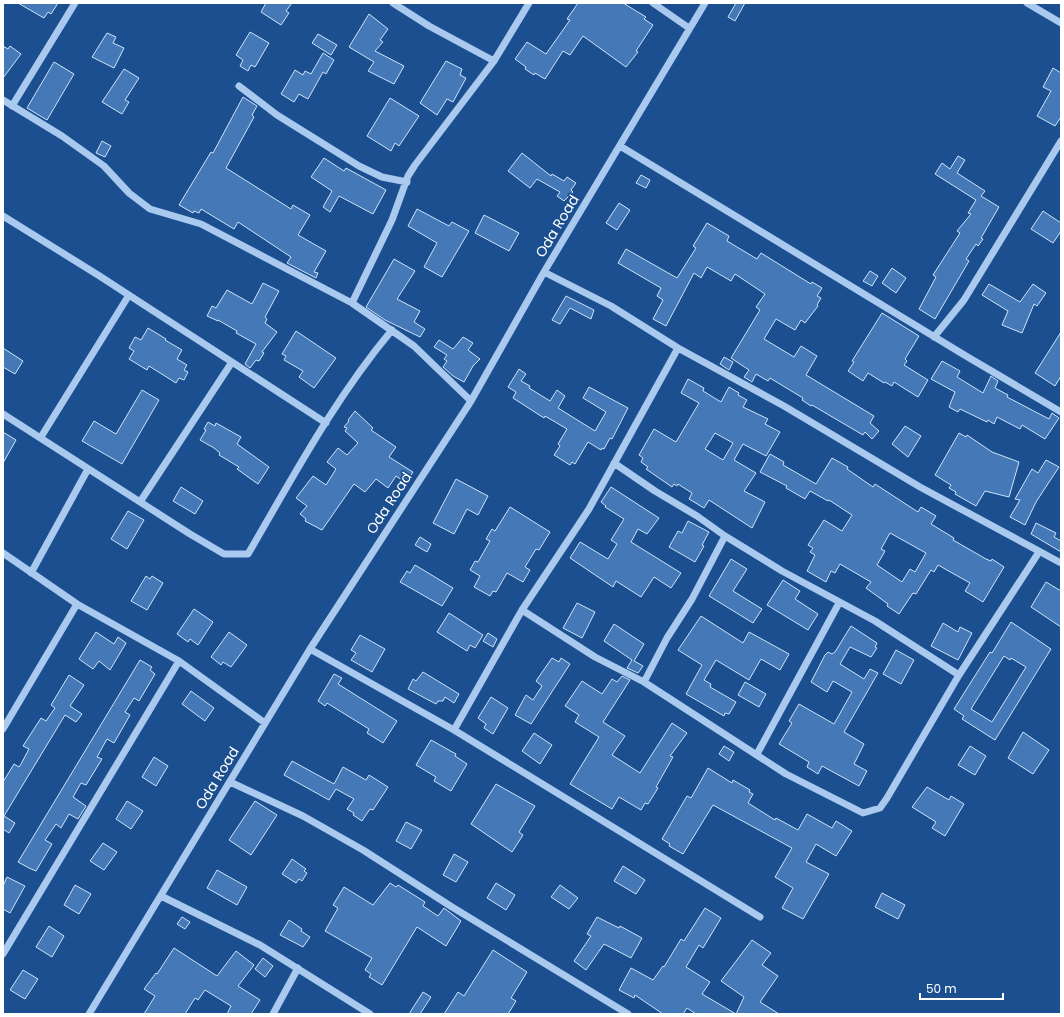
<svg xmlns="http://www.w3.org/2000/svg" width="1064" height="1017" viewBox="0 0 1064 1017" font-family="Poppins,sans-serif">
	<rect width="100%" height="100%" fill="#1b4f8f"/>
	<path fill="#4478b7" stroke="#cfe3fa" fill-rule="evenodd" d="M18,3h40l-7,11 -3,-2 -4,6z
		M266,3h26l-6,8 3,2 -8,12 -20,-13z
		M578,3h45l23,14 -2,2 9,6 -17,26 2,1 -12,15 -43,-31 -13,19 -7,-4 -18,28 -10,-6 -1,2 -9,-6 1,-2 -11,-8 12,-17 19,12 24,-34 -3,-1z
		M736,3h9l-10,18 -7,-4z
		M369,14l19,15 -8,11 3,2 -8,9 29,15 -10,18 -26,-13 6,-9 -25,-15z
		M250,32l19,11 -14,24 -4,-2 -3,6 -8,-5 3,-6 -7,-5z
		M107,33l9,4 -3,6 11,5 -10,20 -22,-11z
		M318,34l19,11 -6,10 -19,-12z
		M3,46l5,3 2,-3 11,8 -18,24z
		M323,53l11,7 -8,14 -3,-2 -15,27 -9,-5 -5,8 -13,-8 14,-24 8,5 2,-4 6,3z
		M446,61l16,8 -2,6 6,3 -13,24 -6,-3 -10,16 -17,-12z
		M54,62l20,12 -27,46 -20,-12z
		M1053,68l8,5v44l-6,9 -18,-10 14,-25 -8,-4z
		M124,69l15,9 -14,22 4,2 -7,12 -20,-12z
		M243,97l14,9 -5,9 2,2 -28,51 65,41 2,-4 17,10 -12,20 28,16 -12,21 4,1 -2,5 -29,-15 4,-6 -53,-35 -4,7 -33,-20 -2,4 -5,-2 -1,2 -14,-8 32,-53 2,1z
		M390,98l29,18 -20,30 -4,-3 -4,8 -24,-15z
		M102,141l9,5 -6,11 -9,-4z
		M522,153l29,23 1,-2 12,7 3,-4 9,6 -5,7 2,2 -9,9 -7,-5 3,-4 -23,-13 -7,9 -22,-17z
		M958,156l7,4 -8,13 28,18 -4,5 18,11 -18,31 2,1 -5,7 -2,-2 -10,15 3,2 -34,58 -16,-10 17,-32 -3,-2 27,-42 -3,-2 14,-17 -3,-1 8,-13 -41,-26 7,-11 8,6z
		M324,158l20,13 2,-3 40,22 -13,24 -34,-18 -9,16 -7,-5 9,-16 -21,-14z
		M641,175l9,5 -4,8 -10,-5z
		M619,203l11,7 -13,20 -11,-7z
		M417,209l32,17 3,-4 17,9 -27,46 -18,-10 13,-24 -29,-17z
		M1043,211l18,12v8l-8,12 -22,-14z
		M484,215l35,18 -10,18 -34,-18z
		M707,223l22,13 -2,5 30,18 4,-6 50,31 1,-2 10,6 -5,8 4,2 -4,7 1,1 -13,17 -4,-3 -6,10 -19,-11 -12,20 30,18 7,-11 16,10 -11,19 68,41 -4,7 9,8 -7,8 -7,-7 -2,3 -51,-30 -1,1 -9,-6 1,-2 -33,-20 -2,3 -12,-7 -4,8 -8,-5 5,-7 -18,-12 29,-48 -4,-3 9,-13 -30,-20 -4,7 -24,-14 -6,11 -7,-5 -28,53 -13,-7 10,-19 -6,-4 4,-8 -43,-25 8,-14 51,29 19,-30 -3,-2z
		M394,259l21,12 -18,28 23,12 -6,11 11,7 -5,8 -35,-17 -19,-13z
		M892,268l14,10 -10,15 -14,-10z
		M870,271l8,5 -6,10 -9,-5z
		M263,283l16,8 -14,26 2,2 -2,4 12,9 -15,20 2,1 -5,8 -3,-1 -6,8 -5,-4 11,-20 -20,-11 1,-2 -19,-11v1l-11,-5 5,-10 4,2 11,-18 25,14z
		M989,284l31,18 13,-18 13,9 -9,13 -3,-2 -12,29 -20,-8 6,-14 -26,-16z
		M566,296l28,14 -3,9 -21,-11 -10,16 -8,-4z
		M882,313l37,23 -14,23 2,2 -3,4 24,15 -10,17 -24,-15 -2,4 -7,-4 -1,1 -16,-10 -5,8 -15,-10 6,-9 -2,-1z
		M148,328l18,11 -1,1 17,10 -5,9 10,6 -3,5 4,2 -4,8 -5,-2 -3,5 -27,-17 -2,4 -18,-11 5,-8 -5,-3 6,-11 6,3z
		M296,331l40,27 -22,30 -15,-11 4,-6 -19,-11 2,-4 -4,-2z
		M1061,332v44l-6,10 -20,-13z
		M463,337l10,6 -5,7 12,9 -7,7 -9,16 -11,-6 -10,-9 4,-6 -3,-2 3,-4 -13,-8 5,-7 14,9z
		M3,348l20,13 -8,13 -12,-7z
		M724,357l9,5 -4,8 -9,-6z
		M942,361l18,10 -3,6 26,16 8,-17 7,5 -3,7 13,7 -1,2 42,22 3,-6 7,5 -14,21 -23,-14 -2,4 -23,-12 -3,7 -6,-4 -1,2 -27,-13 -2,3 -9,-5 6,-15 -24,-13z
		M519,369l7,5 -5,7 9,5 -1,2 21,13 7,-11 8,6 -7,12 37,23 11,-19 -23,-14 6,-11 39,21 -16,31 -2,-1 -6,11 -2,-1 -1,2 -13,-8 -13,22 -3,-2 -2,3 -16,-10 6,-9 -2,-2 9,-15 -22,-13 -1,2 -31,-20 3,-6 -8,-5z
		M688,379l16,9 -1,3 18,11 8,-15 10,6 -1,2 9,5 -4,7 25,12 -3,5 15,8 -14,24 -23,-12 -9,16 22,13 -12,18 21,11 -13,26 -43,-28 -5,8 -15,-9 3,-6 -14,-9 -1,2 -3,-2 -2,3 -26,-18 2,-2 -7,-5 2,-4 -4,-3 15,-26 22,13 23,-39 -18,-10zM715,433l18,10 -10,17 -18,-11z
		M142,390l17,10 -37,64 -40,-23 12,-20 22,13z
		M355,411l18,17 -2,2 25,17 -7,10 24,15 -7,11 -10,-7 -8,12 -12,-9 -11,13 -11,-8 -32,46 -17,-9 1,-2 -6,-5 7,-8 -11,-8 17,-22 13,9 10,-16 -9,-7 11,-14 9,7 11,-12 -13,-12 2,-3 -3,-1 5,-6 -1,-1z
		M208,422l7,4 1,-3 25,14 -4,7 32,23 -11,17 -21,-15 2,-2 -20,-12 1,-2 -6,-5 -14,-8 6,-10 -2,-1z
		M905,426l16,10 -13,21 -16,-13z
		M3,432l13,8 -13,23z
		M959,433l7,4 1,-2 25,17 27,10 -10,35 -24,-6 -9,15 -21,-12 1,-2 -7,-4 2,-3 -16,-10z
		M770,454l14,8 -1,3 33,19 16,-26 16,9 -1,2 26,18 2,-3 43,28 3,-5 15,9 -5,8 23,14 -1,2 33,19 5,2 1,-2 12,8 -21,35 -18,-11 5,-8 -32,-18 -4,7 -3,-2 -15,24 -3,-1 -14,21 -12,-8 1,-2 -22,-16 5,-6 -31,-18 -5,9 -4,-2 -5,11 -19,-11 8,-16 -5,-3 3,-4 -5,-3 16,-25 18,11 10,-16 -23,-15 -1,1 -18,-10 -5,8 -19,-11 1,-2 -27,-14zM890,533l36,20 -11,19 -5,-3 -8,13 -25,-17 8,-14 -4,-2z
		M1046,460l13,7 -23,35 -11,23 -15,-8 10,-17 -5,-1 17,-30 6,4z
		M456,479l32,17 -10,19 -11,-6 -13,25 -21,-11z
		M181,487l22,14 -8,13 -22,-13z
		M611,487l48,31 -12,16 -9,-5 -7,13 50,31 -10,15 -17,-11 -13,20 -25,-16 -3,6 -43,-29 10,-16 28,17 9,-15 -6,-4 13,-21 -19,-12 1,-1 -5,-4z
		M510,507l40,25 -11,18 -3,-1 -11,18 5,3 -7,12 -16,-9 -11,19 -3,-1 -3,5 -16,-9 6,-11 -10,-6 5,-9 3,1 12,-21 -4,-2 6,-10 3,2z
		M128,511l16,9 -17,29 -16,-10z
		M688,521l21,11 -7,13 2,1 -9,16 -26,-15 9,-16 4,2z
		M1036,523l20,10 -2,4 7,4v11l-30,-18z
		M420,537l11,7 -4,8 -12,-7z
		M731,559l16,10 -14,22 29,18 -9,14 -44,-27z
		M415,565l38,23 -11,18 -42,-24 7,-11 3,2z
		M146,576l4,3 2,-3 11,7 -16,27 -16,-9z
		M783,580l17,11 -5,8 23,15 -10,16 -41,-25z
		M1046,582l15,9v36l-30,-20z
		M577,603l18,9 -13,26 -19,-10z
		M194,609l19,13 -15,23 -8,-6 -2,3 -11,-8z
		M449,613l34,22 -8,13 -5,-3 -3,6 -30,-19z
		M701,616l42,27 6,-11 40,22 -9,16 -19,-11 -12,21 -33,-20 -12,20 7,4 -1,3 26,15 -7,12 -4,-1 -1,3 -38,-22 16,-29 -24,-15z
		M1011,622l40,27 -56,91 -33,-21 2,-3 -10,-7 36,-57 2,1zM1004,656l6,4 1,-2 15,9 -34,55 -21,-13z
		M943,623l15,9 2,-5 12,6 -14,27 -27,-14z
		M614,624l30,20 -10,17 9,5 -5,7 -11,-5 5,-8 -28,-19z
		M851,626l26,17 -2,4 2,1 -6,9 -21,-10 -10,17 24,15 6,-10 8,4 -34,59 20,12 -10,20 13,7 -8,15 -37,-20 -4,8 -11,-7 2,-5 -30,-18 13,-21 -3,-2 10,-17 35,20 18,-32 -19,-11 -6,11 -16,-10 14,-27 3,-3 4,2 3,-2z
		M96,632l18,12 4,-7 8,6 -16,27 -11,-9 -6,8 -14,-10z
		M229,632l18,13 -16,22 -8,-5 -2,3 -10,-8z
		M488,633l9,6 -4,8 -10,-6z
		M360,635l25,14 -13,23 -21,-12 5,-7 -5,-3z
		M896,650l18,10 -13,24 -18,-10z
		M552,658l7,4 2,-4 9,6 -39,60 -16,-9 11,-20 7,5 9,-14 -6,-5z
		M140,660l12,7 -2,3 5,4 -16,27 -5,-3 -9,14 5,3 -16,28 -7,-4 -10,18 5,2 -16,26 -5,-2 -8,14 13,9 -8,13 -9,-5 -8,14 -5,-4 -11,16 7,4 -16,27 -7,-3 -11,-6z
		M423,672l36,22 -5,9 -9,-6 -2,4h-5l-2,3 -28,-15 5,-10 3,2z
		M334,674l8,4 -4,6 59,37 -14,22 -16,-10 2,-4 -42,-26 -2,3 -7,-5z
		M69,675l15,10 -14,21 12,8 -6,8 -11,-7 -61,101 11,7 -6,10 -6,-4v-47l11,-18 5,3 2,-3 8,-15 -6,-3 18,-28 5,3 9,-13 -4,-3z
		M622,676l8,4 -27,42 22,14 -13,19 28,18 32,-50 15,10 -17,23 3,1 -17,30 2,1 -10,16 -3,-1 -4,7 -22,-13 -7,12 -42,-25 29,-47 -24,-15 4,-7 -14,-9 17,-25 20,13 10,-15 5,3z
		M745,682l21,12 -7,13 -21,-12z
		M191,691l23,17 -9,13 -23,-17z
		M491,697l17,11 -15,26 -9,-6 2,-4 -8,-6z
		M1023,732l26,18 -16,24 -25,-16z
		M534,733l18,12 -12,19 -18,-13z
		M431,740l25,14 -1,2 12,8 -16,27 -17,-10 2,-4 -20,-12z
		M724,746l10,6 -5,9 -10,-7z
		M970,746l16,10 -11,19 -17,-10z
		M154,757l14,9 -12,20 -14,-9z
		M292,761l42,23 9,-17 23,13 3,-5 19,12 -15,23 -3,-1 -8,12 -9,-6 1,-2 -7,-4 7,-10 -18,-10 -7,11 -45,-25z
		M708,768l24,15 1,-3 17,10 -1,2 4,2 -5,9 27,17 1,-2 22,12 9,-16 25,14 4,-7 16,10 -16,25 -20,-12 -10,18 23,12 -26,45 -21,-11 11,-20 -18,-11 17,-29 -79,-43 -30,49 -14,-8 1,-2 -8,-5 25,-43 4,2z
		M496,784l39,22 -16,26 4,3 -11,17 -41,-28z
		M927,787l22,13 2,-4 13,8 -19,32 -13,-8 4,-6 -24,-15z
		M127,801l16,10 -12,18 -15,-10z
		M255,801l22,14 -26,40 -22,-15z
		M406,822l16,8 -11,19 -15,-8z
		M103,843l14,9 -13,18 -14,-9z
		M454,854l14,8 -12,20 -13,-7z
		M292,859l14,10 -2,2 3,2 -5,8 -3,-2 -3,4 -14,-9z
		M623,866l22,14 -9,14 -22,-13z
		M217,870l30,17 -10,18 -30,-17z
		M7,877l18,9 -15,27 -7,-4v-23z
		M390,883l6,4 2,-2 27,17 -2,4 15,10 6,-8 17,13 -15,25 -29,-19 -35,58 -13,-8 2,-3 -6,-4 7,-12 -47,-27 13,-23 -5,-3 11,-18 29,18z
		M496,883l19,12 -9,15 -19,-12z
		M75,885l16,9 -12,20 -15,-9z
		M560,885l18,13 -9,11 -18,-12z
		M882,893l23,12 -7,14 -23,-12z
		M705,908l16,10 -18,30 -4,-3 -13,22 24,15 -8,12 34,20 8,-17 -23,-16 31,-41 19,13 -9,12 16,11 -18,26 19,12h-83l-9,-6 -4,6h-20l-28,-19 -1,3 -15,-8 12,-22 22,12 10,-14 1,1 17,-28 3,2z
		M182,917l8,5 -5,7 -8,-5z
		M597,917l22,11 1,-2 22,12 -11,20 -27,-14 -18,26 -12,-9 17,-25 -4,-2z
		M289,920l13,9 -1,2 9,6 -7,10 -23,-12z
		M49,926l15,10 -12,21 -16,-10z
		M174,948l43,28 19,-25 18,14 -16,21 22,14 -9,14h-24l4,-8 -26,-16 -7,10 -3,-2 -10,16h-41l11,-18 -11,-7 12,-16 1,1z
		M493,950l34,22 -16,26 5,3 -8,13h-64l14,-22 6,4z
		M263,958l10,8 -8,11 -10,-8z
		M23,970l15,9 -13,20 -15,-9z
		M423,992l8,5 -11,17h-11z"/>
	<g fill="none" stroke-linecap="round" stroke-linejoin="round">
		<path stroke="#a9c9ee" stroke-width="7" d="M393,3l36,23 65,35
			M653,3l36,25
			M1027,3l34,20
			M239,86l38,29 82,51 23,11 25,5
			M3,100l59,36 42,30 25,27 21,16 51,15 151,79 62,43 57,55
			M12,106l63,-103
			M620,146l346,210 95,56
			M3,216l95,59 228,148
			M544,272l67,34 67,42 106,58 136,81 141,76
			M352,303l40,-83 16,-44 7,-11 79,-104 35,-58
			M934,337l30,-37 97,-159
			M3,414l187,120 34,20h24c45,-77 87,-156 144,-224
			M41,437l88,-142
			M614,463l41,28 42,25 28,20 57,35 93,50 84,54
			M140,502l92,-140
			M3,553l74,51 102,57 86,62
			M31,573l57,-104
			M522,610l73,47 49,25 142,92 77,39 17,-5 7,-10 72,-123 80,-123
			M310,649l144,81 306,187
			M644,682l23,-44 25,-39 33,-63
			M3,729l74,-125
			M454,730l68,-120 67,-101 89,-161
			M757,754l82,-151
			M230,782l73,34 60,34 89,57 176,107
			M161,896l99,49 110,69
			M3,954l176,-293
			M89,1014l221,-365 161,-248 73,-129 161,-269
			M273,1014l25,-46"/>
	</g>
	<g text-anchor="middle" stroke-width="3.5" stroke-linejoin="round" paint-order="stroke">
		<g font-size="14" fill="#fff" stroke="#1b4f8f">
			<text transform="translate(557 226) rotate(-59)" y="5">Oda Road</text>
			<text transform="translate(389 503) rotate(-57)" y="5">Oda Road</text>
			<text transform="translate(217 778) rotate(-59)" y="5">Oda Road</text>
		</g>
	</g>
	<rect width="1064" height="1017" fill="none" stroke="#ffffff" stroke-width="8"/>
	<path d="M920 993v6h83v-6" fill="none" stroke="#ffffff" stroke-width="2"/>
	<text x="926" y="993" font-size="12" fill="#ffffff" stroke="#1b4f8f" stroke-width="3" paint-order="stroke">50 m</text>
</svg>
